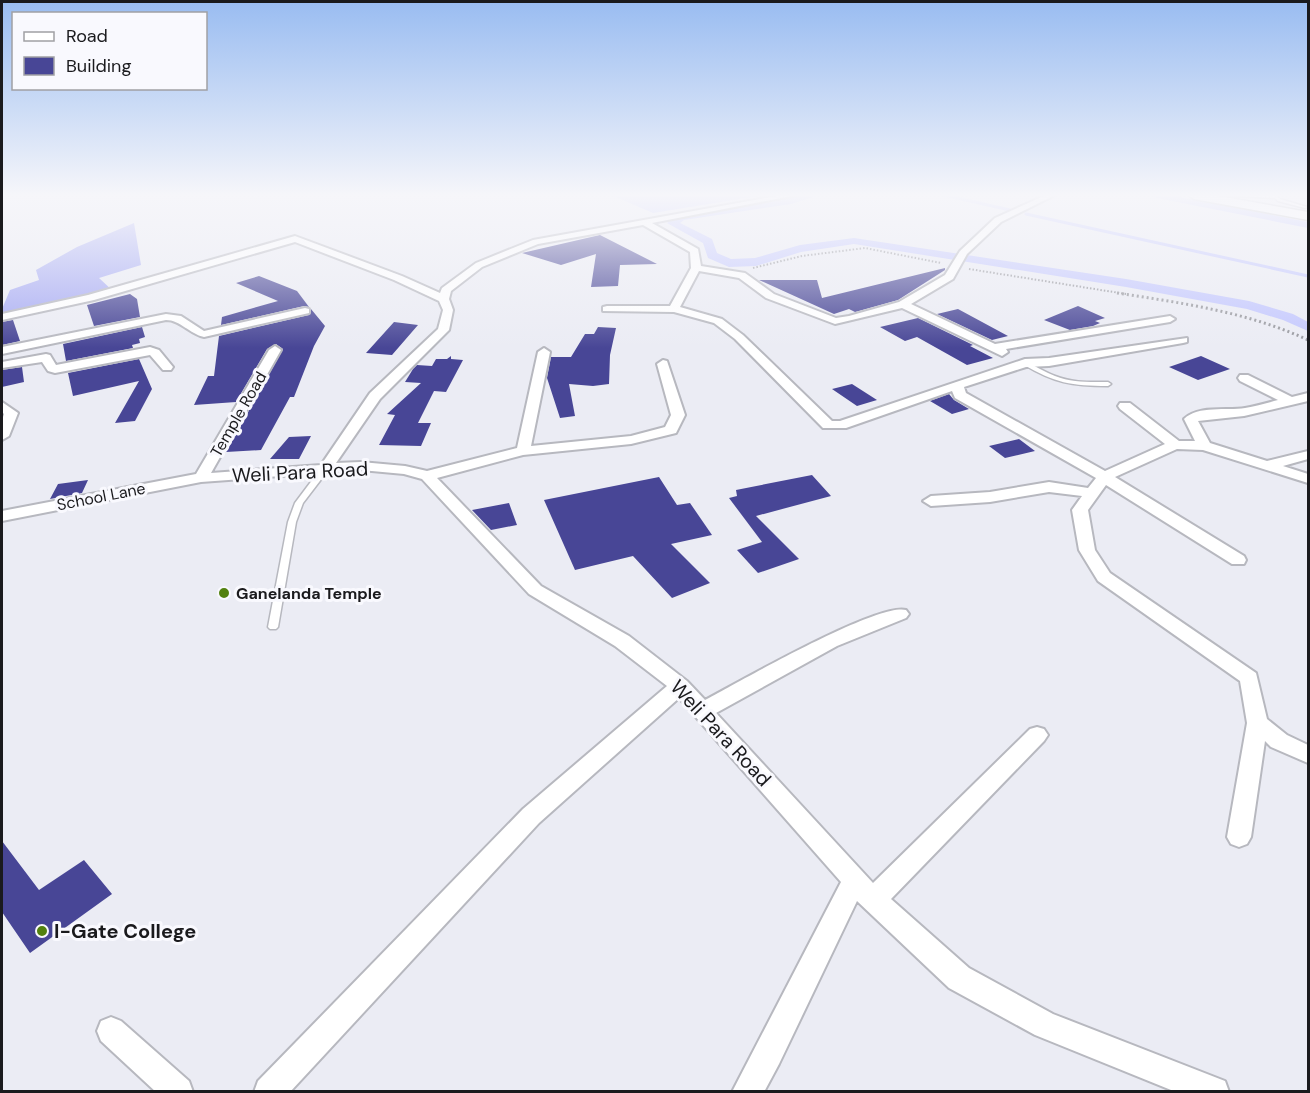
<svg xmlns="http://www.w3.org/2000/svg" width="1310" height="1093" viewBox="0 0 1310 1093" font-family="'DM Sans',sans-serif">
	<rect width="100%" height="100%" fill="#ebecf4"/>
	<path fill="#a8acf3" d="M134,223l7,42 -42,13 15,14 -112,26v-9l8,-19 29,-10 -3,-10 41,-23z"/>
	<path fill="#c3c7fe" d="M611,195h153l-111,18z"/>
	<g fill="none" stroke-linecap="round" stroke-linejoin="round">
		<path stroke="#c3c7fe" stroke-width="3" d="M944,195l66,15
			M1026,214l282,62"/>
		<path fill="#c3c7fe" fill-rule="evenodd" d="M805,195h15l-29,9 -107,16 -4,3 32,16 5,14 14,6 24,-1 45,-13 54,-7 272,41 123,22 44,13 15,8v9l-25,-11 -36,-11 -121,-22 -272,-43 -53,8 -45,14 -27,1 -21,-9 -5,-15 -36,-20 14,-9z
			M1152,195h18l138,27v6l-151,-30z"/>
	</g>
	<path fill="#484696" d="M600,235l57,29 -37,1 -2,21 -27,1 5,-33 -35,11 -39,-12z
		M945,268v2l-47,30 -43,12 -6,-3 -15,5 -75,-34h58l5,18z
		M259,276l38,15 12,16 -5,-1 -83,19 1,-8 56,-16 -42,-18z
		M130,294l7,5 3,18 -46,9 -7,-21z
		M1078,306l27,12 -10,3 5,2 -7,3 -23,4 -26,-10z
		M311,309l14,17 -11,20 -20,51h-4l-29,53 -35,2 57,-103 -7,-5 -9,5 -31,53 -42,3 14,-29h6l5,-40 90,-21z
		M958,309l50,27 -16,4 -55,-26z
		M918,318l55,27 -3,1 23,12 -26,7 -50,-28 -12,4 -25,-14z
		M13,320l7,21 -18,4v-23z
		M394,322l24,3 -26,30 -26,-2z
		M142,327l3,10 -6,2 1,4 -8,2 1,3 -67,13 -3,-17z
		M598,327l18,1 -6,27 -1,29 -16,2 -24,-2 6,32 -15,2 -13,-40 4,-21h20l14,-23h9z
		M451,356v3l12,1 -17,32 -12,-1 -16,32h13l-10,23 -42,-1 16,-30 -8,-1 34,-31 -16,-1 8,-13 4,-4 15,1 4,-7h11z
		M1201,356l29,13 -32,11 -29,-13z
		M139,359l13,30 -17,32 -20,2 24,-42 -66,15 -5,-23z
		M22,367l2,15 -22,5v-17z
		M852,384l25,16 -20,6 -25,-17z
		M949,394l5,6 15,9 -17,5 -22,-13z
		M311,436l-12,23h-29l19,-22z
		M1019,439l16,12 -30,7 -16,-12z
		M812,475l19,21 -75,20 43,43 -41,14 -21,-23 25,-8 -33,-44 8,-2 -1,-6z
		M659,477l18,28 13,-2 22,32 -41,9 39,39 -38,15 -39,-42 -58,14 -31,-70z
		M88,480l-6,13 -32,6 8,-15z
		M509,503l8,22 -26,5 -19,-20z
		M2,841l37,49 45,-30 28,34 -82,59 -28,-41z"/>
	<g fill="none" stroke-linecap="round" stroke-linejoin="round">
		<g stroke="#b7b8bf" stroke-width="3">
			<path id="lane" d="M1228,195l48,1 4,3 27,8 -2,1 -27,-7 -3,-3 -45,-2z
				M1025,361c10,5 20,11 30,15 17,7 35,6 53,6l3,2 -3,2c-36,0 -54,-3 -85,-22v-2z
				M322,467h3l4,2 -26,34 -7,19 -18,105 -2,2h-6l-2,-2 20,-105 7,-19z"/>
		</g>
		<g stroke="#b7b8bf" stroke-width="4">
			<path id="street" d="M782,195h15l-145,28 46,26 3,17 44,7 29,21 62,24 13,-2 50,-14 46,-27 15,-24 35,-33 51,-23h9l-54,27 -34,32 -14,25 -42,25 84,40 175,-28 5,3 -5,3 -164,27 2,3 -6,4 -100,-48 -67,16 -69,-26 -27,-20 -40,-7 -19,36 42,12 21,16 89,86h8l185,-62 24,-1 138,-20v4l-4,1 -134,23 -23,1 -62,20 2,6 139,78 60,-27 -45,-35 -2,-3 2,-3h10l49,38h16l-11,-22c14,-14 43,-8 61,-11 11,-2 22,-5 33,-8l-38,-19 -2,-3 2,-3h8l44,22 16,-4v8l-64,15 -46,5 12,22 57,18 41,-10v8l-25,7 25,8v9l-105,-33 -26,-1 -62,28 129,79 2,4 -2,4h-12l-126,-79 -18,25 7,40 15,23 146,100 11,46 20,16 21,10v18l-37,-16 -6,-6 -14,96 -4,7 -8,3 -8,-3 -4,-7 20,-114 -7,-42 -142,-100 -19,-31 -7,-40 10,-14 -33,-4 -59,10 -59,4 -8,-5 8,-5 59,-4 59,-10 39,6 8,-10 -141,-80 -3,-7 -106,37h-23l-88,-89 -21,-16 -40,-11 -71,-1v-4l4,-1h63l21,-38 -1,-16 -47,-27 -105,19 -56,23 -31,24 -2,8 4,11 -4,20 -69,69 -44,64 25,-1 44,4 22,5 90,-23 21,-96 6,-4 6,4 -19,94 100,-10 34,-9 6,-12 -14,-51 6,-4 4,1 18,54 -9,18 -45,11 -108,11 -86,23 104,108 88,50 58,45 18,19c32,-17 173,-98 201,-90l3,4 -3,4 -69,28 -121,67 157,170 157,-154 7,-2 7,2 4,6 -4,6 -153,158 78,69 84,46 172,67 4,11h-53l-141,-57 -86,-47 -92,-87 -78,163 -15,28h-32l109,-210 -162,-184 -140,125 -249,269h-36l4,-11 265,-272 144,-123 -52,-40 -86,-52 -107,-115 -18,-5 -43,-4 -160,12 -199,39v-10l194,-37 73,-124 6,-4 6,4 -70,123 110,-8 49,-72 68,-64 5,-19 -4,-9 -45,-21 -99,-38 -201,58 -92,20v-6l86,-19 207,-59 107,40 38,17 2,-5 34,-25 57,-23z
				M305,308l4,1v4l-105,24c-14,-3 -24,-17 -38,-17l-164,34v-7l164,-33 15,2 23,15z
				M150,347l9,3 14,17 -2,3h-8l-13,-15 -95,18 -7,-2 -6,-9 -40,6v-6l44,-8 4,1 6,10z
				M2,402l16,11 -9,23 -7,4v-20l2,-6 -2,-2z
				M111,1017l10,4 68,60 4,11h-37l-55,-51 -4,-10 4,-10z"/>
		</g>
		<g stroke="#b7b8bf" stroke-width="3">
			<path id="primary" d="M1188,195h25l95,17v8l-114,-21z"/>
		</g>
		<path stroke="#98999f" stroke-width="2" stroke-dasharray="1.5 2" stroke-linecap="butt" d="M753,268l49,-12 63,-8 76,15
			M969,269l157,25"/>
		<path stroke="#98999f" stroke-width="3" stroke-dasharray="2 3" stroke-linecap="butt" d="M1117,293c65,10 131,19 191,47"/>
		<use href="#lane" fill="#fff" fill-rule="evenodd"/>
		<use href="#street" fill="#fff" fill-rule="evenodd"/>
		<use href="#primary" fill="#fff" fill-rule="evenodd"/>
	</g>
	<linearGradient id="sky" x2="0" y2="1"><stop stop-color="#99bcf1"/><stop offset="0.56" stop-color="#f6f6fa"/><stop offset="1" stop-color="#f6f6fa" stop-opacity="0"/></linearGradient>
	<rect width="1310" height="348" fill="url(#sky)"/>
	<g fill="#52810f" stroke="#f9f9fe" stroke-width="2">
		<circle cx="224" cy="593" r="6"/>
		<circle cx="42" cy="931" r="6"/>
	</g>
	<g text-anchor="middle" stroke-width="6" stroke-linejoin="round" paint-order="stroke">
		<g font-size="16" fill="#1a1a1d" stroke="#f9f9fe">
			<text transform="translate(238 414) rotate(-60)" y="6">Temple Road</text>
			<text transform="translate(101 496) rotate(-11)" y="6">School Lane</text>
		</g>
		<g font-size="16" font-weight="bold" fill="#1a1a1d" stroke="#f9f9fe" text-anchor="start">
			<text x="236" y="599">Ganelanda Temple</text>
		</g>
		<g font-size="20" fill="#1a1a1d" stroke="#f9f9fe">
			<text transform="translate(300 472) rotate(-3)" y="7">Weli Para Road</text>
			<text transform="translate(721 733) rotate(47)" y="7">Weli Para Road</text>
		</g>
		<g font-size="20" font-weight="bold" fill="#1a1a1d" stroke="#f9f9fe" text-anchor="start">
			<text x="54" y="938">I-Gate College</text>
		</g>
	</g>
	<rect width="1310" height="1093" fill="none" stroke="#1a1a1d" stroke-width="6"/>
	<rect x="12" y="12" width="195" height="78" fill="#f9f9fe" stroke="#a0a0a4" stroke-width="1.5"/>
	<rect x="24" y="32" width="30" height="9" fill="#ffffff" stroke="#a0a0a4" stroke-width="1.5"/>
	<text x="66" y="42" font-size="18" fill="#1a1a1d">Road</text>
	<rect x="24" y="57" width="30" height="18" fill="#484696" stroke="#a0a0a4" stroke-width="1.5"/>
	<text x="66" y="72" font-size="18" fill="#1a1a1d">Building</text>
</svg>
